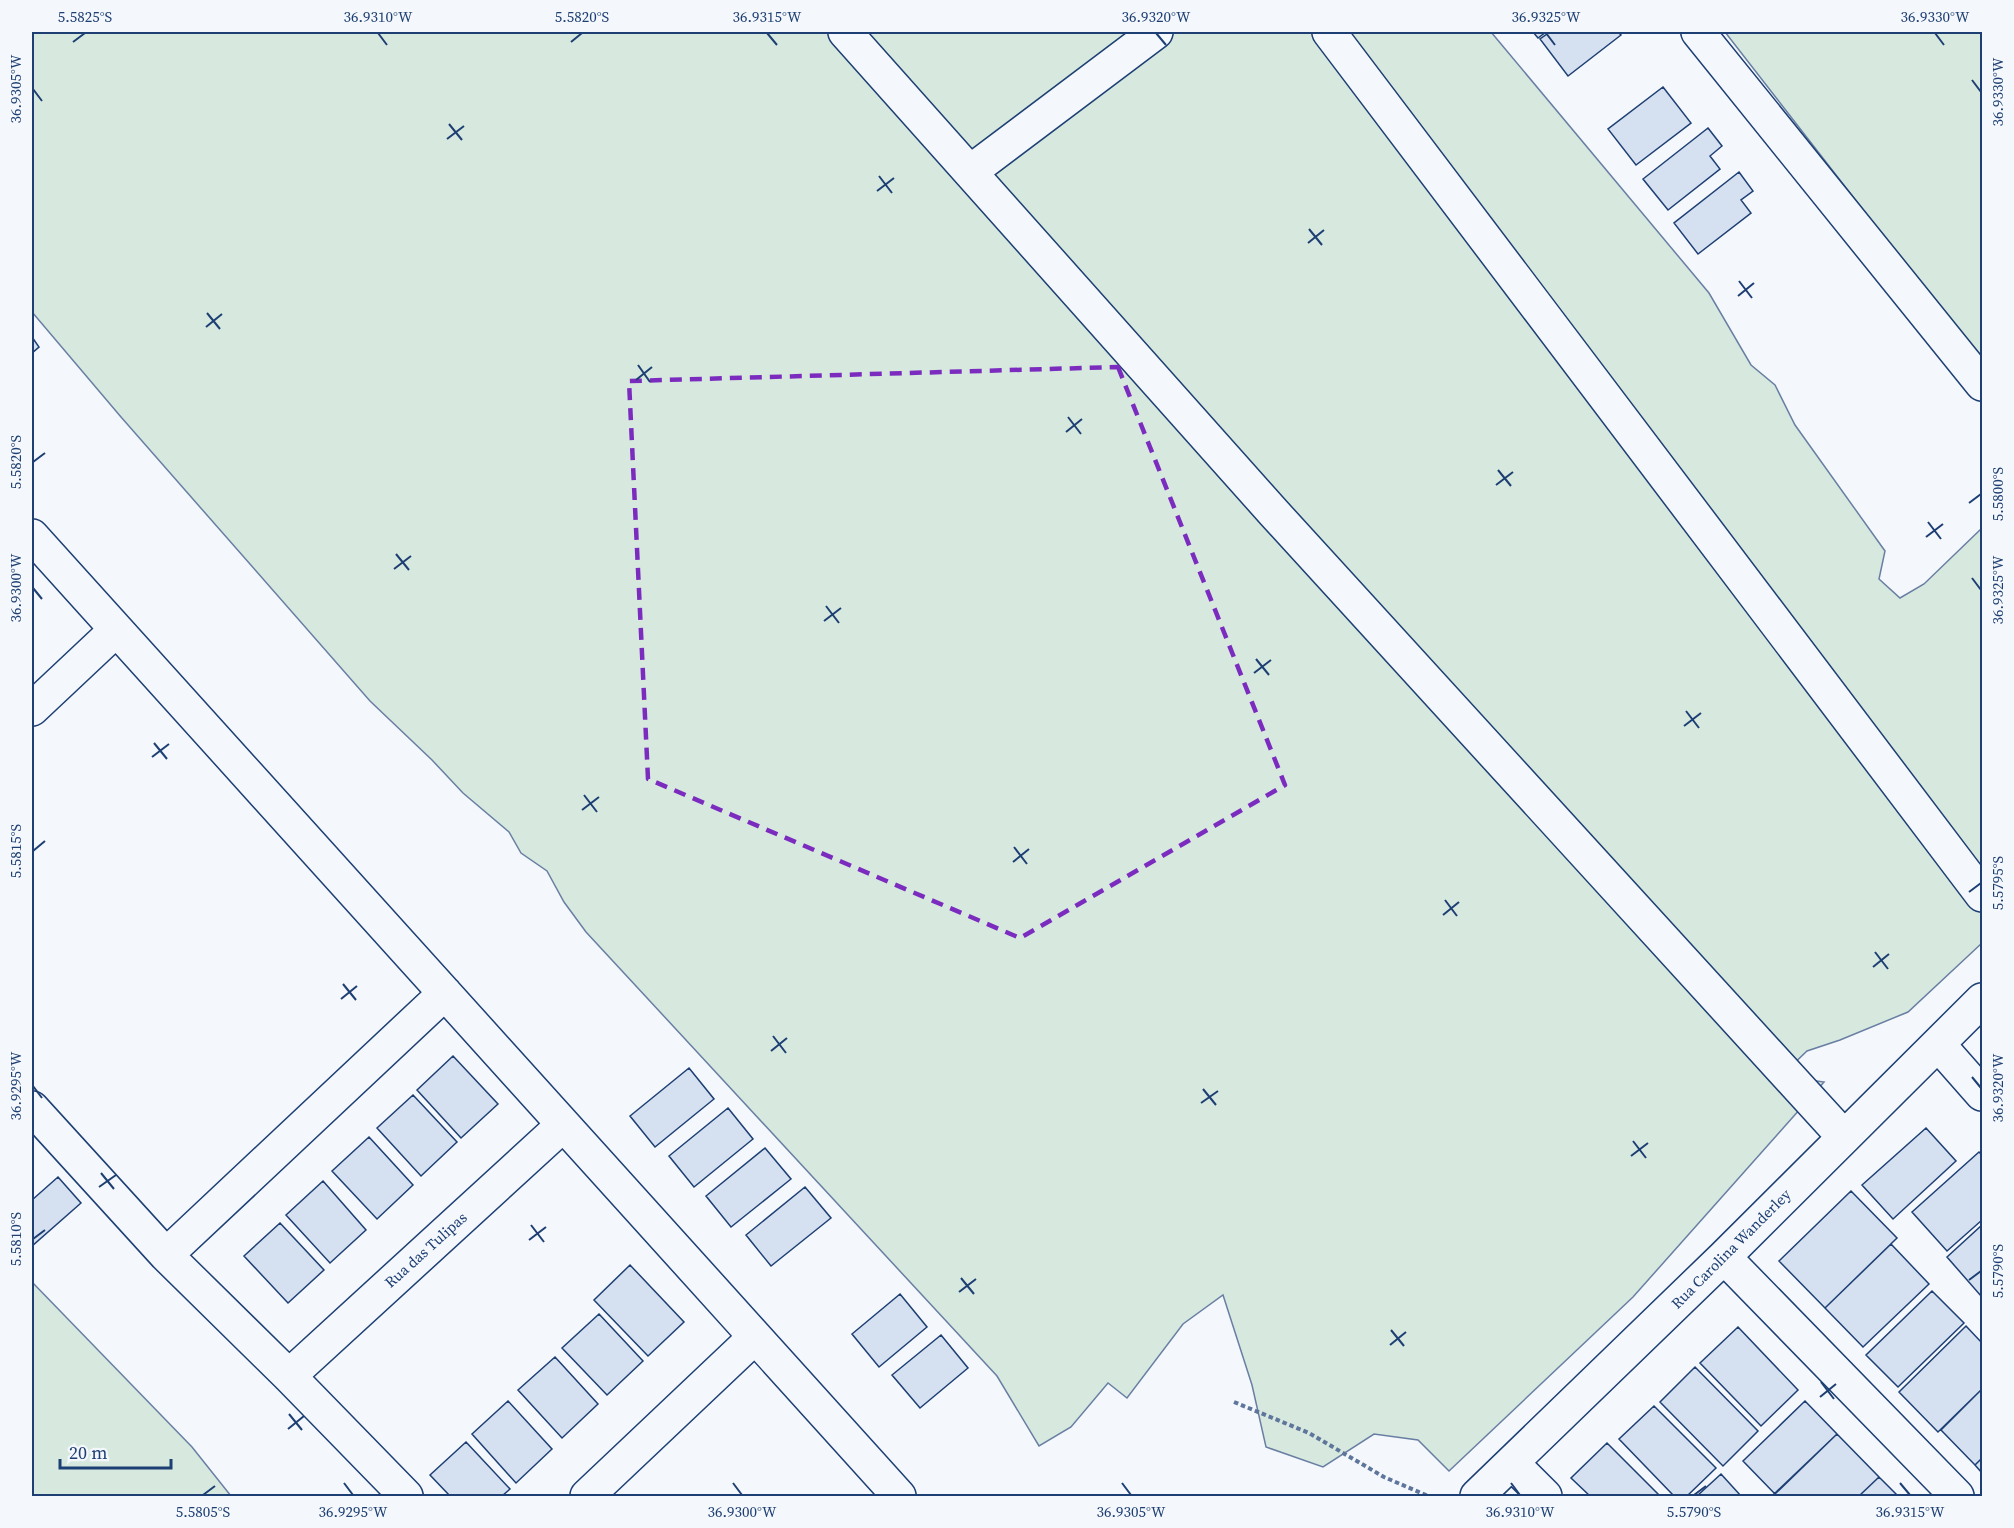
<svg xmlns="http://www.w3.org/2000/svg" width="2014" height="1528" viewBox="0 0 2014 1528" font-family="'Source Serif 4',serif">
	<rect width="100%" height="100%" fill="#f4f7fb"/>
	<path fill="#d7e8df" stroke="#687fa3" stroke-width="1.5" d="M32,32h1459l218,261 42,72 24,20 20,40 90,126 -6,28 21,19 24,-14 58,-56v415l-74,69 -68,28 -33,11 -26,25 43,6 -191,215 -184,174 -31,-31 -44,-6 -51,33 -57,-20 -14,-62 -29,-90 -40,29 -56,74 -19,-15 -37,44 -32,19 -42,-70 -411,-444 -22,-30 -17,-31 -26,-18 -12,-21 -46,-39 -31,-33 -62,-59 -249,-284 -89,-105z
		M1725,32h257v331z
		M32,1282l160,165 39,49h-199z"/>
	<path fill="#d5e0f0" stroke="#1d3f73" stroke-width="1.5" d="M1533,32h13l-8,6z
		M1550,32h68l3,3 -53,41 -28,-37z
		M1663,87l28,36 -55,42 -28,-36z
		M1708,128l14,18 -12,10 10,13 -52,41 -25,-31z
		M1739,172l14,19 -12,9 10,13 -53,41 -24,-31z
		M32,337l7,10 -7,6z
		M453,1056l45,48 -37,34 -44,-48z
		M689,1068l25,31 -59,48 -25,-31z
		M413,1095l44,47 -36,34 -44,-48z
		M728,1108l25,31 -59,48 -25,-31z
		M1926,1128l30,33 -63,58 -31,-34z
		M369,1137l44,48 -36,34 -45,-48z
		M765,1148l26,31 -60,48 -25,-31z
		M1979,1152l3,3v65l-35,31 -35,-39z
		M58,1177l23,26 -49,43v-46z
		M323,1181l43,49 -36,33 -44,-48z
		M805,1187l26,31 -60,48 -25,-31z
		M1851,1191l46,47 -72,70 -46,-47z
		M280,1223l44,47 -36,33 -44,-47z
		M1982,1225v70l-1,1 -34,-39z
		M1891,1244l38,40 -66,63 -38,-39z
		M630,1265l54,57 -36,34 -54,-56z
		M1932,1291l32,32 -66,64 -32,-32z
		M900,1294l27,33 -48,40 -27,-33z
		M599,1314l44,47 -36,34 -45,-47z
		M1966,1326l16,17v46l-44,43 -39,-40z
		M1738,1327l60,63 -37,36 -61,-63z
		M941,1335l27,33 -48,40 -28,-33z
		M555,1357l43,47 -36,34 -44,-48z
		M1695,1367l63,64 -35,35 -63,-64z
		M1982,1389v69l-7,7 -34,-35z
		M508,1401l44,48 -36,34 -44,-49z
		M1805,1401l32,33 -62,60 -32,-33z
		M1654,1406l62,62 -29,28h-13l-55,-57z
		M1837,1434l42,43 -20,19h-87z
		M466,1442l44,47 -8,7h-52l-20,-21z
		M1607,1443l53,53h-70l-19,-18z
		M1982,1458v15l-7,-8z
		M1721,1474l20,22h-44z
		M1879,1477l19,19h-39z"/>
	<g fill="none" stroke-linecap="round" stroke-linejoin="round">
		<g stroke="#1d3f73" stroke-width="36">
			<path id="street" d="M845,32l429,481 570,624
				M1329,32l653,863
				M1698,32l284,352
				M970,172l186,-140
				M32,536l867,960
				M32,709l84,-79
				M1938,1044l44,50
				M32,1108l134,147 123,121 117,120
				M166,1255l279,-262
				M1724,1257l233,239
				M289,1376l274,-251
				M1512,1463l33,33
				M587,1496l168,-159
				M1477,1496l247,-239 258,-257"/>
		</g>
		<path stroke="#5e769c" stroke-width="4" stroke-dasharray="4.5 3" stroke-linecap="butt" d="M1234,1402l75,31 75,44 44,19"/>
		<use href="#street" stroke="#f4f7fb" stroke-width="33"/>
	</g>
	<path fill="none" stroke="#7b2cbf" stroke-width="4.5" stroke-dasharray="12 8" stroke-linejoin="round" d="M1118,367l167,418 -265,153 -372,-159 -19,-398z"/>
	<path fill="none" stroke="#1d3f73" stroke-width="2" d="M378,33l9,12M767,33l10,12M1156,33l10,12M1546,33l9,12M1935,33l9,12M73,42l12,-9M571,42l11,-9M1972,80l9,12M33,89l9,12M449,124l13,16M447,139l17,-13M879,176l13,17M877,191l17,-13M1309,229l13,16M1308,243l16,-13M1739,281l13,17M1738,296l16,-13M207,313l13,16M206,327l16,-13M638,365l12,17M636,380l16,-13M1068,417l13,17M1066,432l16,-13M33,462l12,-9M1498,470l13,16M1496,485l17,-13M1969,503l12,-9M1928,522l13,17M1926,537l17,-13M396,554l13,16M394,569l17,-13M1972,578l9,12M33,588l9,11M826,606l13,17M824,621l17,-13M1256,659l13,16M1254,673l17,-13M1686,711l13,17M1684,726l17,-13M154,743l13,16M152,757l17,-13M584,795l13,17M582,810l17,-13M1014,847l13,17M33,851l12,-10M1013,862l16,-13M1969,892l12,-9M1445,900l12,16M1443,915l16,-13M1875,952l13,17M1873,967l16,-13M343,984l13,16M341,999l16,-13M773,1036l13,17M771,1051l16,-13M1972,1077l9,11M33,1086l9,12M1203,1089l13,16M1201,1103l17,-12M1633,1141l13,17M1631,1156l17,-13M101,1173l13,16M99,1187l17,-12M531,1225l13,17M33,1239l12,-9M529,1240l17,-13M961,1278l13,16M1969,1280l12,-9M959,1292l17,-13M1391,1330l13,16M1390,1345l16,-13M1821,1382l13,17M1820,1397l16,-13M289,1414l13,16M288,1429l16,-13M344,1483l9,12M733,1483l9,12M1122,1483l9,12M1511,1483l9,12M1900,1483l10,12M203,1495l12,-9M1694,1495l12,-9"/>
	<g text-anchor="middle" stroke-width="4.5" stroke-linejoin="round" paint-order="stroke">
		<g font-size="15" fill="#1d3f73" stroke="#f4f7fb">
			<text transform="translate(1731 1249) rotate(-45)" y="5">Rua Carolina Wanderley</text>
			<text transform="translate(426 1250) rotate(-42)" y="5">Rua das Tulipas</text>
		</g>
	</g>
	<rect width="2014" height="1528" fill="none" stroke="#f4f7fb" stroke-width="66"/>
	<path d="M60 1459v9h111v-9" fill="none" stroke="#1d3f73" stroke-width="3"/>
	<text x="69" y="1459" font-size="18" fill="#1d3f73" stroke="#f4f7fb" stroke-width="4.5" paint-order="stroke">20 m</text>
	<rect x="33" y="33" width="1948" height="1462" fill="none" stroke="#1d3f73" stroke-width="2"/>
	<g font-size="15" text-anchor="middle" fill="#1d3f73">
		<text x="85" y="22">5.5825°S</text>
		<text x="378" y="22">36.9310°W</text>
		<text x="582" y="22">5.5820°S</text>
		<text x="767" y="22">36.9315°W</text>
		<text x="1156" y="22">36.9320°W</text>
		<text x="1546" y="22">36.9325°W</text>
		<text x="1935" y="22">36.9330°W</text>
		<text transform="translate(16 89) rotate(-90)" y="5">36.9305°W</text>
		<text transform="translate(1998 92) rotate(-90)" y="5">36.9330°W</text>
		<text transform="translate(16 462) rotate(-90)" y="5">5.5820°S</text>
		<text transform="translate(1998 494) rotate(-90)" y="5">5.5800°S</text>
		<text transform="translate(16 588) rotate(-90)" y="5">36.9300°W</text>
		<text transform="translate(1998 590) rotate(-90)" y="5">36.9325°W</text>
		<text transform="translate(16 851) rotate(-90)" y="5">5.5815°S</text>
		<text transform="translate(1998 883) rotate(-90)" y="5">5.5795°S</text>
		<text transform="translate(16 1086) rotate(-90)" y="5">36.9295°W</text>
		<text transform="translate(1998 1088) rotate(-90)" y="5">36.9320°W</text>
		<text transform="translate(16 1239) rotate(-90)" y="5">5.5810°S</text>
		<text transform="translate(1998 1271) rotate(-90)" y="5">5.5790°S</text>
		<text x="203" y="1517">5.5805°S</text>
		<text x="353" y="1517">36.9295°W</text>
		<text x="742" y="1517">36.9300°W</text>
		<text x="1131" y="1517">36.9305°W</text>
		<text x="1520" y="1517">36.9310°W</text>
		<text x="1694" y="1517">5.5790°S</text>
		<text x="1910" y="1517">36.9315°W</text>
	</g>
</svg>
